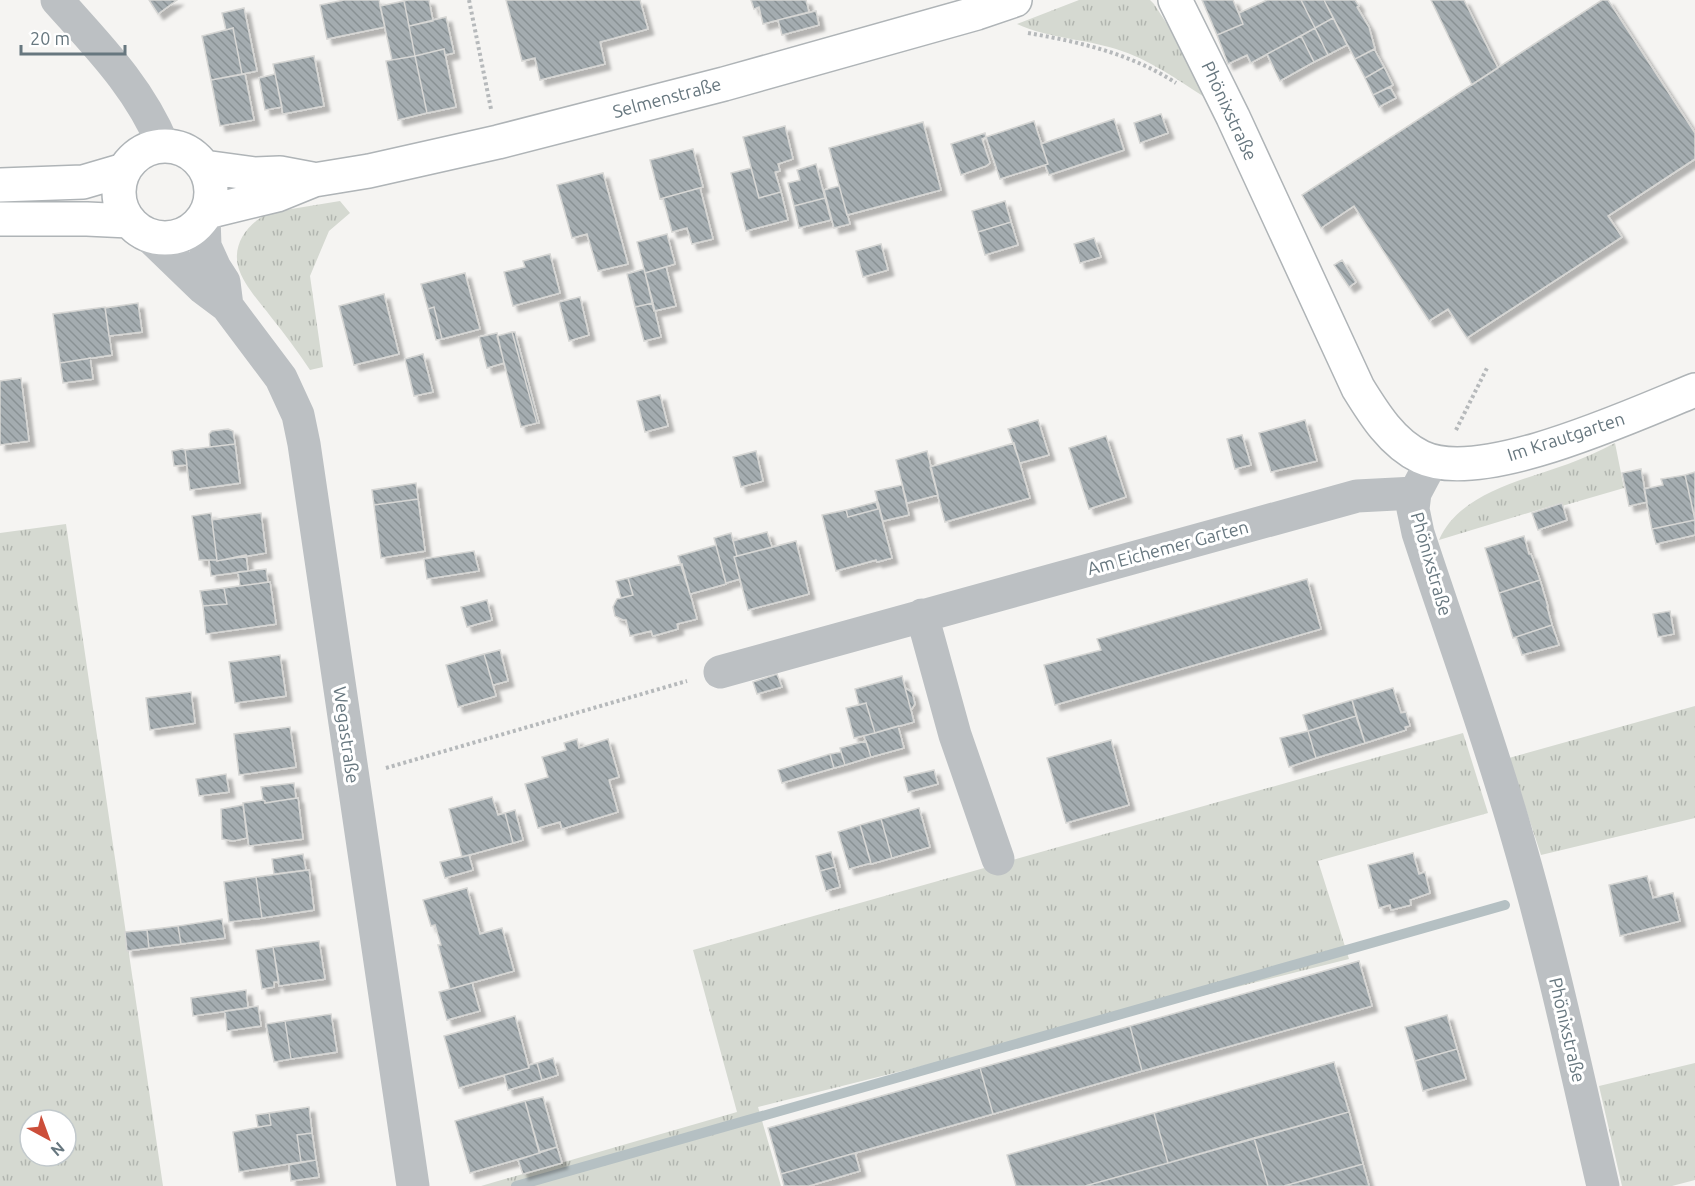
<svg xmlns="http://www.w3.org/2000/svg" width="1695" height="1186" viewBox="0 0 1695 1186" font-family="Ubuntu,sans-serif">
	<defs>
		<pattern id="grass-tufts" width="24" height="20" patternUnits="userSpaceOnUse" patternTransform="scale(1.5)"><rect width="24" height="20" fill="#d5d9d1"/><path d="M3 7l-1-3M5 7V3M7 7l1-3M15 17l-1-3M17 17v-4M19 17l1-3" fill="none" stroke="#b1b5af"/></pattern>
		<pattern id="building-back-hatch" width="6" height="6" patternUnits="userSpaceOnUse" patternTransform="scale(1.5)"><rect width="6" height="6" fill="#a4acb0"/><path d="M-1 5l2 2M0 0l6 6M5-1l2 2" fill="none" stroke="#899194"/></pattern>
		<filter id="shadow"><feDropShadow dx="5.5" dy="5.5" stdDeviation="1.5" flood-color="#0004"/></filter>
	</defs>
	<rect width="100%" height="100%" fill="#f5f4f2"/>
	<path fill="url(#grass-tufts)" fill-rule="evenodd" d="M1079,0h71l4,4 15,23 37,71c-28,-18 -57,-39 -90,-49 -32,-10 -68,-11 -99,-25z
		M340,201l10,12 -21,18 -19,45 13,91 -13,3c-12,-18 -25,-36 -39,-53 -11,-15 -28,-32 -33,-51 -6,-24 13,-47 35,-54z
		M1615,443l9,45 -62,18 -1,-3 -122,37c20,-47 85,-60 129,-76 16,-6 32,-13 47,-21z
		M66,524l97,662h-163v-653zM30,1120h36v36h-36z
		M1695,706v112l-154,37 -32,-97z
		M1463,733l25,80 -170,48 31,98 -591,148 23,79h-300l256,-74 -44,-162z
		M1695,1063v117l-23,6h-50l-23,-100z"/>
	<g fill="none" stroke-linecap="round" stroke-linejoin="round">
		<path stroke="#b5c0c3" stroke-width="10" d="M516,1186l989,-281"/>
	</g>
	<path fill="url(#building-back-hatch)" stroke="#d6d6d4" stroke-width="1.5" filter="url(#shadow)" d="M149,0h28l-19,14z
		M344,0h35l6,27 -58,12 -7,-34z
		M408,0h21l4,21 -24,5 -5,-25z
		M506,0h134l8,29 -48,13 5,22 -65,16 -5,-22 -13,3z
		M751,0h55l3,12 -46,12 -4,-17 -5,2z
		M1202,0h31l10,24 -26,11z
		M1267,0h34l14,28 -64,35 -4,-8 -19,9 -11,-29 26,-11 -4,-11z
		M1301,0h23l9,18 -18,10z
		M1324,0h31l4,6 -2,1 12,20 6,22 -20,10z
		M1431,0h33l34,68 -26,17z
		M1602,0h6l87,133v26l-87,57 14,21 -155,101 -19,-29 -19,12 -75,-115 -33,22 -19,-33z
		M404,1l11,55 -23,4 -12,-54z
		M244,8l13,63 -15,3 -9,-46 -7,2 -4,-17z
		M816,11l3,14 -37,10 -4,-15z
		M446,17l8,36 -9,2 -1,-6 -29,7 -6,-30z
		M1333,18l14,27 -19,10 -13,-27z
		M233,28l9,46 -31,6 -9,-44z
		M1315,28l13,27 -14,7 -13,-26z
		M1301,36l13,26 -34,19 -13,-27z
		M444,49l12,58 -29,6 -12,-57z
		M1374,49l10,18 -19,11 -10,-19z
		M314,56l10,50 -41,8 -10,-50z
		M415,56l12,57 -29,7 -12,-59z
		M1384,67l9,18 -20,10 -8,-17z
		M245,74l9,46 -34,6 -9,-46z
		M275,74l7,33 -17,3 -6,-32z
		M1390,87l6,11 -17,9 -6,-12z
		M1161,114l7,19 -28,10 -6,-20z
		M1114,119l10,31 -75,25 -4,-10 3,-1 -7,-20z
		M1034,121l14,43 -48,15 -14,-42z
		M923,122l18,68 -94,25 -18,-67z
		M785,126l8,33 -15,5 2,7 -5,1 6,20 -22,6 -16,-61z
		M985,133l1,4 -4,2 8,24 -4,3 -25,9 -10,-31z
		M693,149l10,38 -43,12 -10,-39z
		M816,164l9,34 -31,8 -6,-23 12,-3 -3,-10z
		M751,168l8,30 22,-6 7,28 -42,11 -15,-58z
		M603,173l25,91 -30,7 -11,-37 -15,4 -15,-53z
		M839,186l11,38 -16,4 -10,-38z
		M700,188l13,51 -21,5 -5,-16 -15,4 -9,-34z
		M825,198l6,22 -32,8 -5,-22z
		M1005,201l6,21 -33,10 -6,-21z
		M1011,222l7,23 -33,10 -7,-23z
		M667,234l8,30 -30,9 -8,-31z
		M1094,238l7,19 -21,6 -6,-19z
		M881,244l7,26 -25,7 -7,-26z
		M550,254l10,39 -47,13 -9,-34 21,-5 -2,-6z
		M1342,260l14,22 -7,5 -15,-22z
		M666,267l10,39 -22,5 -9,-38z
		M644,269l9,34 -18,4 -8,-33z
		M465,273l15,56 -38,10 -8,-32 -6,2 -7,-25z
		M384,294l15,60 -45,11 -15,-59z
		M580,297l9,38 -20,6 -10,-39z
		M138,303l4,29 -33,4 -4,-28z
		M653,303l8,34 -17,4 -9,-34z
		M105,307l7,48 -52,8 -7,-49z
		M434,307l8,32 -6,1 -8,-31z
		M512,332l25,91 -16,4 -24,-91z
		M512,332h3l24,91h-2z
		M497,333l7,30 -17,5 -8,-31z
		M423,354l10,38 -19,4 -9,-37z
		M90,358l3,21 -30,4 -3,-20z
		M21,378l8,63 -29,4v-64z
		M660,395l8,31 -23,6 -8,-31z
		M1038,420l11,35 -29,8 -12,-34z
		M1305,420l12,41 -46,11 -12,-39z
		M228,429l5,2 2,13 -25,3 -1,-13 3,-3z
		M1242,435l9,30 -16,4 -8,-30z
		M1106,436l20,61 -37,12 -20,-61z
		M1014,443l16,55 -85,24 -15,-55z
		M235,444l5,39 -50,7 -5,-40z
		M182,449l3,1 2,15 -13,1 -2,-15z
		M756,451l7,30 -22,6 -8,-30z
		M927,451l11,44 -31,8 -11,-43z
		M1641,469l6,33 -18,4 -7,-33z
		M1695,472v47l-10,-44z
		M1685,475l10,45 -43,9 -8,-40 19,-4 -2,-6z
		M416,483l2,16 -44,6 -2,-15z
		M902,485l7,30 -26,6 -8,-30z
		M418,499l7,52 -44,7 -7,-53z
		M877,501l15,57 -15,4 -1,-2 -40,11 -14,-56 24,-5 2,7 30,-8 -2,-7z
		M876,502l2,7 -30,8 -2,-7z
		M1562,503l5,17 -29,10 -6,-17z
		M211,513l6,47h-18l-7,-44z
		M261,513l5,40 -49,8 -5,-41z
		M1695,520v15l-39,9 -4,-15z
		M767,532l5,15 -35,9 -4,-15z
		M731,533l6,23 -3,1 6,22 -14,4 -12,-45z
		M1524,536l5,18h2l9,26 -41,13 -14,-45z
		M796,541l13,53 -61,16 -14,-53z
		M716,545l10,39 -36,10 -12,-38z
		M474,551l5,20 -52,8 -3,-20z
		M246,555l2,16 -37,5 -2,-16h8v1z
		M682,564l15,55 -20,5 1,5 -25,7 -2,-5 -21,5 -4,-16h-3l-8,-4 -2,-9 4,-8 16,-4 -5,-17z
		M266,569l2,13 -28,4 -2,-14z
		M628,578l5,17 -12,3 -5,-17z
		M1307,579l14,50 -266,76 -11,-40 57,-15 -4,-11z
		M1540,580l8,27h-1l5,18 -39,13 -14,-45z
		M270,582l6,42 -70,10 -3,-28 24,-2 -3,-16z
		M224,588l3,16 -24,2 -3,-15z
		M487,600l5,20 -25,7 -6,-20z
		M1670,611l4,23 -16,3 -5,-23z
		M1552,625l7,20 -37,10 -6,-18z
		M500,650l8,31 -15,4 -9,-31z
		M484,654l12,42 -38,11 -12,-42z
		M280,655l6,41 -51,7 -6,-41z
		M777,674l5,13 -25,7 -4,-12z
		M902,676l12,46 -39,11 -9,-30 -7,2 -4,-16z
		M905,688l7,4 3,12 -4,6z
		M1393,688l8,25 5,-1 4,14 -5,1 1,3 -41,13 -13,-43z
		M191,692l4,31 -45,7 -4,-32z
		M1352,700l4,16 -48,15 -5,-16z
		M866,703l9,30 -21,5 -8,-30z
		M1356,716l9,27 -49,15 -8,-27z
		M898,726l6,22 -33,9 -7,-21z
		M290,727l6,40 -57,8 -5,-41z
		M1308,731l8,27 -27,9 -9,-29z
		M577,739l2,9 29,-9 11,38 -10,3 9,32 -56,17 -2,-7 -22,6 -13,-44 23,-7 -6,-20 24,-7 -2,-7z
		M1111,740l18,65 -63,18 -19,-65z
		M866,741l5,16 -26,8 -5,-17z
		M841,752l4,13 -11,3 -4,-14z
		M830,754l4,14 -52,15 -4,-13z
		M934,770l4,14 -30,8 -4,-15z
		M226,774l3,18 -30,4 -3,-17z
		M294,783l2,15 -31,5v-2l-2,-1 -2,-13z
		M492,797l6,18 7,-2 8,30 -51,14 -13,-48z
		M298,798l5,41 -54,7 -6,-43 20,-3 2,1v2z
		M243,805l4,33 -14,3 -11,-2 -1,-30z
		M919,808l11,39 -38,11 -11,-39z
		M515,810l8,30 -10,3 -8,-30z
		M881,819l11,39 -21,6 -11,-39z
		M860,825l11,38 -22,6 -11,-37z
		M831,852l4,15 -15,4 -4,-15z
		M1413,853l6,21 6,-2 5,21 -20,7 1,5 -20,5 -1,-5 -11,3 -11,-43z
		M303,854l3,16 -32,4 -2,-15z
		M469,855l4,15 -28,8 -5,-16z
		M835,867l5,20 -14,4 -6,-20z
		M309,870l5,40 -52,8 -6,-41z
		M1647,876l6,22 20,-5 7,28 -60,15 -11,-51z
		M256,877l6,41 -33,4 -5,-40z
		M467,888l13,46 22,-6 12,43 -64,18 -12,-44h3l-6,-20 -4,1 -8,-26z
		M222,919l3,19 -44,6 -3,-18z
		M178,926l3,18 -32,4 -2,-18z
		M147,930l2,18 -22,3 -2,-19z
		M319,941l6,38 -46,7 -6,-39z
		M273,947l6,35h-5v5l-12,2 -6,-39z
		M1359,961l13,45 -230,65 -12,-45z
		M472,983l8,28 -33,9 -8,-28z
		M246,990l2,18 -55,8 -2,-18z
		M258,1006l3,20 -34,5 -2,-20z
		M331,1014l6,38 -46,7 -6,-38z
		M1447,1015l10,34 -42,12 -10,-34z
		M515,1016l14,52 -70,20 -15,-52z
		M285,1021l6,38 -17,3 -8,-38z
		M1130,1026l12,45 -149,43 -13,-46z
		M1457,1049l9,30 -43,12 -8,-30z
		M553,1058l5,17 -16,5 -5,-17z
		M1334,1062l15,50 -181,51 -14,-50z
		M537,1063l5,17 -34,10 -4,-15 25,-7v-3z
		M980,1068l13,46 -212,60 -13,-46z
		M543,1097l14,50 -18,5 -14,-51z
		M525,1101l15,52 -70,20 -15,-52z
		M309,1107l3,26 -15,2 4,27 -62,10 -6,-40 38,-7 -2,-12z
		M1349,1112l14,52 -79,22h-16l-14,-48z
		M269,1113l2,12 -13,2 -2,-12z
		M1154,1113l14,50 -83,23h-69l-9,-31z
		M312,1133l4,27 -15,2 -4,-27z
		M1254,1138l14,48h-183l83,-23z
		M557,1147l5,16 -39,11 -5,-14z
		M855,1153l5,18 -51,15h-25l-3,-12z
		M316,1160l3,17 -28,4 -2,-16z
		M1363,1164l6,22h-85z"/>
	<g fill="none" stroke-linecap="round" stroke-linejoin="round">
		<g stroke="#afb4b7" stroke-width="36">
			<path id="secondary" d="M1175,0l58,117 125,271c16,26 34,55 63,69 60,29 214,-43 274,-67
				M119 192a46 46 0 1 1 92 0a46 46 0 1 1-92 0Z
				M204,167l51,7 25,-1 32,6
				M0,185l83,-3 41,-12
				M207,212l70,-17 37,-15 55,-9 129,-29 109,-28 117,-30 253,-71 38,-13
				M0,219h87l42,2"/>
		</g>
		<path stroke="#b6b9bb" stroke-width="4" stroke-dasharray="3 3" stroke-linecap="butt" d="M469,0l22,109
			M1028,33c52,9 104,21 148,50
			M1456,430l32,-64
			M386,768l301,-87"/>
		<path stroke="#bcc0c3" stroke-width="33" d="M57,0c41,46 82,87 106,145
			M204,217l1,29 10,22 9,14 3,24
			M148,235l55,53 24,18 54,72 17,37 6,29 109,742
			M1432,461l-17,32 -2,16 5,24c33,101 70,201 99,303 34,116 59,233 86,350
			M922,615l33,120 43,124
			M720,672l637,-176 58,-3"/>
		<use href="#secondary" stroke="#fff" stroke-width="33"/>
	</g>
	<g text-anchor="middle" stroke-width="6" stroke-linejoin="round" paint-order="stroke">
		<g font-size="18" fill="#67777f" stroke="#fff">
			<text transform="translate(667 98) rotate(-15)" y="6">Selmenstraße</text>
			<text transform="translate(1229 111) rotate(65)" y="6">Phönixstraße</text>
			<text transform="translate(1566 437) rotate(-18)" y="6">Im Krautgarten</text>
			<text transform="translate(1168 548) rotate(-15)" y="6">Am Eichemer Garten</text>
			<text transform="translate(1431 564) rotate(74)" y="6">Phönixstraße</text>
			<text transform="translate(346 735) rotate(82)" y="6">Wegastraße</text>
			<text transform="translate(1567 1030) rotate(77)" y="6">Phönixstraße</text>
		</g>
	</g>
	<g transform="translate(48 1138) rotate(139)"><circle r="28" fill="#ffffff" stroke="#c2c9cc" stroke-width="1.5"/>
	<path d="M0-4.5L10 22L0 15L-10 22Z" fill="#cc4e3a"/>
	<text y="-9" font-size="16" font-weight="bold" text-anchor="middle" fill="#67777f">N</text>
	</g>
	<path d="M21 45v9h104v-9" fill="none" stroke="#67777f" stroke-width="3"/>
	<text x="30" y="45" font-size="18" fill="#67777f" stroke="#ffffff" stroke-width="4.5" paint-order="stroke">20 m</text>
</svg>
